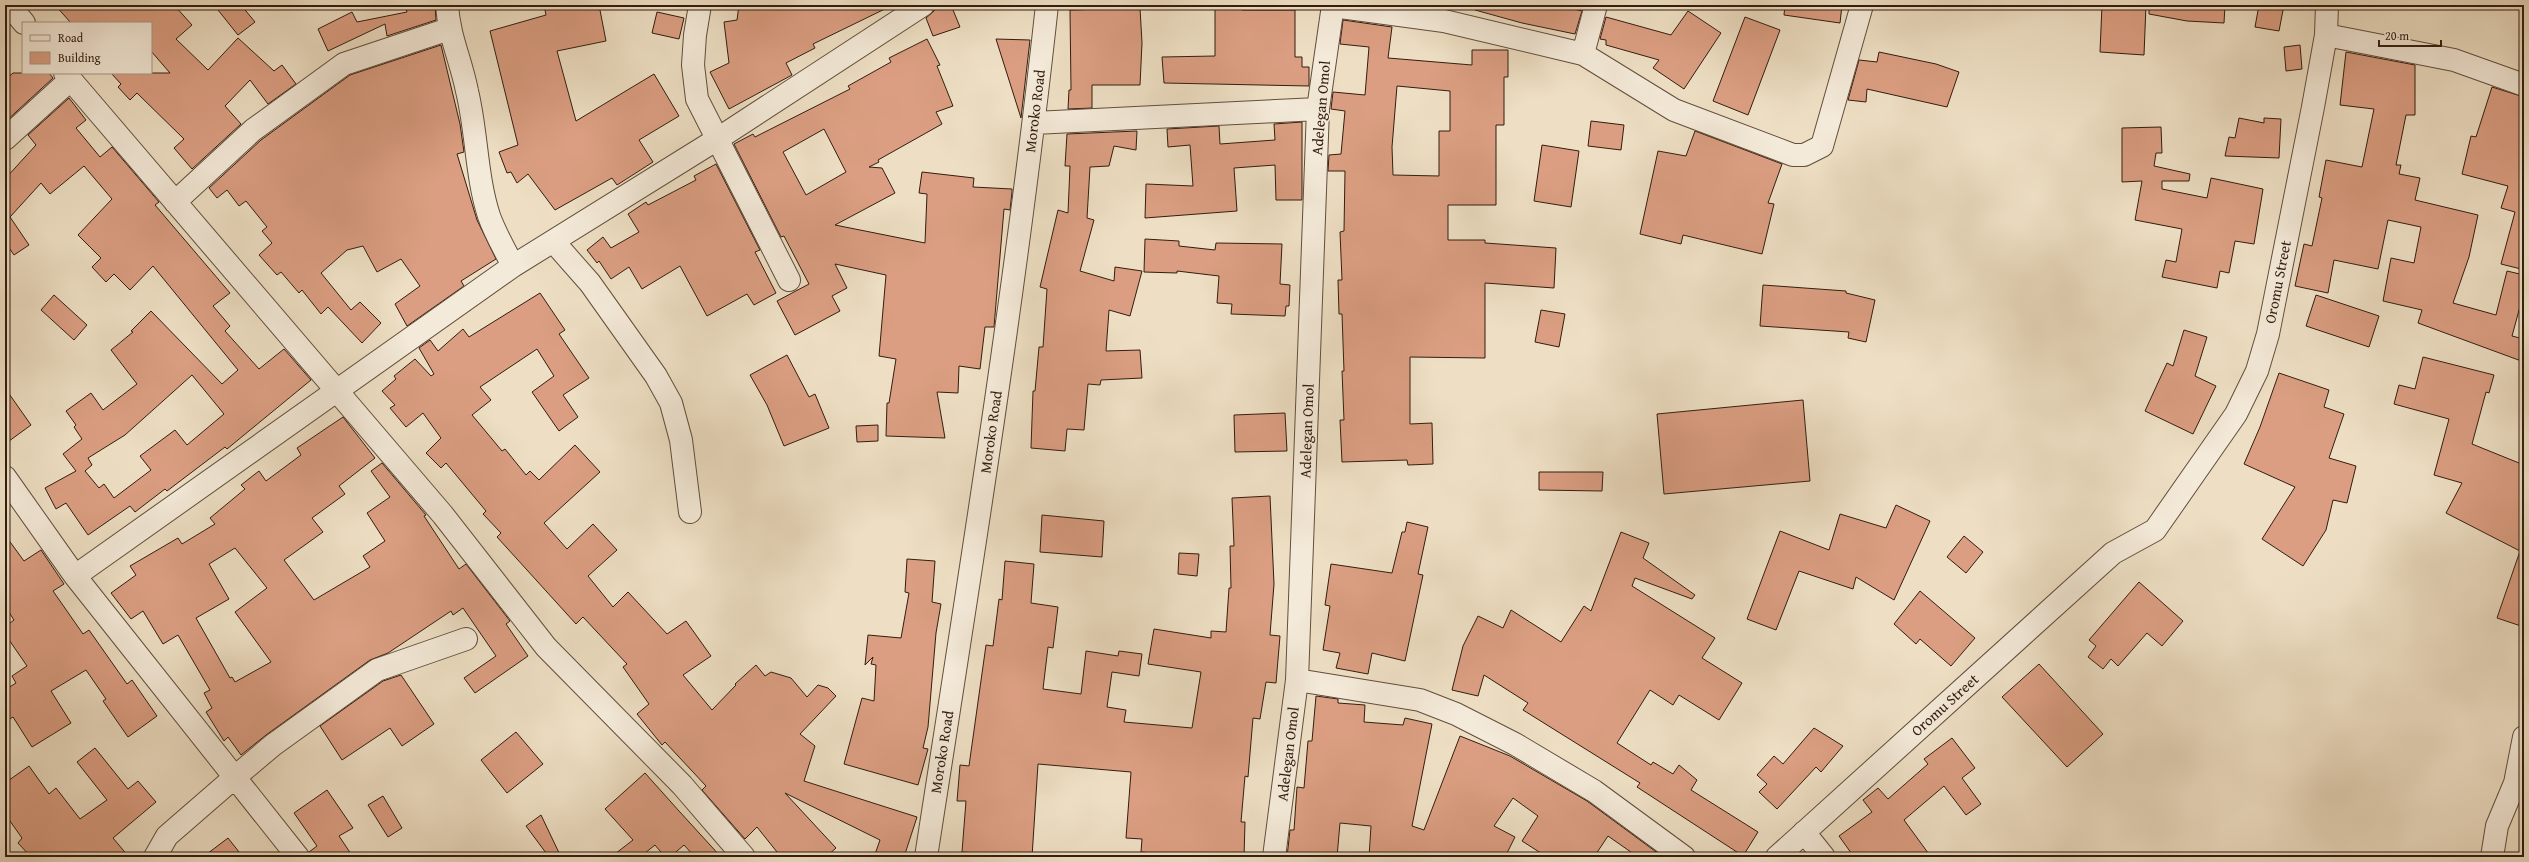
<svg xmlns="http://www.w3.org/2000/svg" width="2529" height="862" viewBox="0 0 2529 862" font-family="'Gentium Book Plus',serif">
	<rect width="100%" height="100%" fill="#eedfc4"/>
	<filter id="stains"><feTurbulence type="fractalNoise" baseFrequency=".005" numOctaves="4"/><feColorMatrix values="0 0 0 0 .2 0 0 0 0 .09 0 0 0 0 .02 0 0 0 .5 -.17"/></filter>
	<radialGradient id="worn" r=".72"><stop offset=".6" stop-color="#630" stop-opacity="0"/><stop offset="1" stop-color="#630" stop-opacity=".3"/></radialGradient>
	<path fill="#db9e82" stroke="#321d0f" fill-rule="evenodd" d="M55,5h119l18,20 -16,14 32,31 30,-32 36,33 8,-6 14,19 -28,20 -18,-24 -25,26 16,18 -49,45 -18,-21 10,-9 -47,-46 -7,7 -12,-13 3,-3 -10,-11h59l-19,-22v-28h-80z
		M214,5h27l14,17 -17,13z
		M405,5h30l1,15 -49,16 -2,-12 -57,27 -10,-22 34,-17 5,10 50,-10z
		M544,5h55l7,36 -49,10 19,70 78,-47 25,42 -40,24 14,22 -36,23 -5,-7 -57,32 -27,-36 -11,9 -6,-11 -4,1 -8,-21 19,-7 -28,-114 56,-16z
		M739,5h154l-80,39 2,4 -29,15 6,12 -63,34 -19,-37 19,-9 -5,-41 13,-2z
		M935,5h16l9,22 -27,9 -7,-18 8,-7z
		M1215,5h27v5h53v47h7v10h7v19l-145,-3 -2,-26 53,-1z
		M1475,5h100l-1,4 8,2 -7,23 -53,-11 -47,-13z
		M1785,5h57l-2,18 -56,-8z
		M2102,5h44l-2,50 -44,-3z
		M2149,5h76l-1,18 -37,-2 -38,-7z
		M2259,5h25l-5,26 -24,-4z
		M1140,8l2,35 -2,42h-48v23l-24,1 1,-19h2l-1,-80z
		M1688,11l33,22 -37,56 -31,-21 6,-8 -53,-15v-5l-6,-1 6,-22 65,18z
		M657,12l27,6 -5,21 -27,-6z
		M1745,17l35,13 -32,85 -35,-14z
		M1343,20l49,7 -4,31 84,7v-15h36v27h-4v48h-8v80h-48v35h37v3l71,5 -2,40 -69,-5v75l-75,-1v67l22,-1 1,41 -25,1 -1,-5 -65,2 -2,-42h4l-2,-49h2l-2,-57h-3l-1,-34h4l-2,-48 4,-1 1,-60h-17l1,-16 12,-1 4,-43 -14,-2 2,-17 32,3 4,-48 -29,-3zM1397,86l53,5v40h-11v45l-46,-1 -1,-28z
		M927,39l13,26 -3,1 16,40 -17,6 6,12 -64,36 1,2 -10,5 13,1 13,25 -60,32 90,18 2,-49 -8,-1 3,-21 52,6 -1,9 39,2v3l-2,18 -6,-1 -10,118h-9l-5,42 -21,-3 -1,27 -21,-1 8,46 -59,-2 1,-33h2l7,-44 -17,-3 7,-81 -51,-11 12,24 -15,8 8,15 -45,24 -18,-34 32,-17 -25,-48 -3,1 -47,-93 19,-10 2,3 95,-48 -2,-3 43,-24 -2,-4zM824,129l22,43 -40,23 -23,-43z
		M996,39l34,1 -9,78z
		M441,45l19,79 4,28 -7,2 20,66 19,39 -35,22 3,5 -57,40 -12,-22 25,-18 -19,-27 -24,13 -14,-26 -16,4 -26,23 30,37 9,-8 21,21 -19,20 -34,-36 -7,7 -19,-24 -3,3 -18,-21 -4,3 -18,-20 13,-12 -10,-12 5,-4 -21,-26 -7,5 -12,-16 -10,8 -8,-10 52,-48 89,-65z
		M2300,45l2,24 -16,2 -2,-24z
		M1879,52l57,12 23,8 -12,35 -80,-18 -1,13 -18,-2 11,-40 18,2z
		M2346,52l69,13v50h-9l-10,50h5l-2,9 21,4 -5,22 63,15 -9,42 -16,46 43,12 11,-44 17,4v17l-12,44 12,3v23l-106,-39 4,-13 -39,-9 8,-43 23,5 7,-36 -33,-7 -10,49 -44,-9 -6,33 -33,-7 9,-42 8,2 10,-48 -3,-1 7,-37 36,7 12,-58 -34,-4z
		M13,73h36l4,5 -48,44v-42z
		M2492,87l32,10v162l-3,10 -20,-5 14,-52 -14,-4 7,-22 -46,-12 9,-38 5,1z
		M69,98l17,22 -10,8 24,29 12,-10 47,55 -4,3 75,88 -17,13 17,20 -5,5 34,38 25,-20 27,31 -84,69 -2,-2 -58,44 -2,-2 -30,23 -5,-6 -42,29 -22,-32 -10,6 -11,-21 31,-17 -13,-17 19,-15 -8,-12 2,-2 -10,-14 25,-18 12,17 34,-26 -26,-34 22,-18 -2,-1 20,-20 71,73 16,-14 -85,-104 -23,24 -16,-16 -8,8 -14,-15 9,-9 -23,-23 34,-36 -28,-33 -34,28 -9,-11 -31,34 19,28 -15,10 -9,-13v-63l31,-34 -8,-10zM192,375l32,39 -37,31 -12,-15 -35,26 11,14 -37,28 -10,-14 -5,4 -14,-17 7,-6 -4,-7 37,-23z
		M2239,118l25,5v-5l17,1 -2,39 -54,-2 4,-19 6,1z
		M1591,121l33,4 -3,25 -33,-4z
		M1302,122v78h-26l-1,-35 -41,3 3,43 -92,7 1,-34 47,2 -3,-41 -22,2 -1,-18 52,-3 1,18 55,-4 -1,-16z
		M2161,127l1,26h-6l-2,13 36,8 -1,7h-27v8l45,9 4,-20 52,11 -9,55 -19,-3 -6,32 -9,-2 -3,17 -55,-11 4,-17 10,2 6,-33 -47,-9 7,-39 -20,1v-54z
		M1137,131l-1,19 -22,-4 -5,20 -19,1 -3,51 7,2 -14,51 34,10 1,-14 27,4 -12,45 -21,-6 -3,41 34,-1 2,28 -41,2 -1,5 -12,-1 -4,46 -17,-1 -2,22 -34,-3 2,-57h2l4,-44h4l4,-58 -7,-2 18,-77 10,3 2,-47h-5l2,-32z
		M1695,131l87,33 -14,39 6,1 -12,50 -79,-19 -2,9 -41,-10 18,-83 28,5z
		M1542,145l37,6 -8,56 -37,-6z
		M716,164l44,86 -5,2 21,41 -22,12 -7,-11 -40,22 -27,-50 -38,23 -13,-22 -18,12 -12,-18 -2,2 -10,-13 16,-13 8,11 28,-16 -11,-18 18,-12 2,3 48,-25 -2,-4z
		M1145,239l34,2v5l36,4 1,-7 66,1 -2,40 10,1 -1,21h-3l-1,10 -54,-2 1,-10 -15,-1 2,-27 -42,-5v2l-33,-1z
		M1763,285l83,6v2l29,7 -9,42 -18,-4 1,-6 -89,-6z
		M540,293l25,37 -6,4 30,44 -26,17 15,22 -19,14 -27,-39 22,-16 -17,-27 -57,38 11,13 -19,15 30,36 3,-2 21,26 4,-4 9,9 36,-35 25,27 -56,51 23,26 26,-25 24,26 -29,26 25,31 15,-15 39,42 19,-13 25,35 -28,19 29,35 24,-25 -1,-1 21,-19 9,11 6,-4 20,6 16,19 11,-12 10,3 8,8 -36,38 15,12 -11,35 113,36 -13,40h-30l6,-17 -95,-47 51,55 -10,9h-45l-24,-30 -12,12 -43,-49 4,-4 -41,-44 -3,3 -25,-31 12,-10 -26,-37 4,-3 -44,-47 -7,7 -79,-87 4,-4 -18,-19 3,-3 -40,-48 -5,5 -15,-15 15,-15 -18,-25 -17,14 -16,-19 5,-3 -13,-14 14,-12 -2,-3 21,-17 16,17 3,-2 -15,-26 11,-8 8,11 25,-22 6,8z
		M54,295l33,30 -13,15 -33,-30z
		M2316,295l63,21 -10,31 -63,-21z
		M1541,310l24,4 -6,33 -24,-5z
		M2184,330l23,7 -12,39 21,10 -23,48 -48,-23 22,-48 6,3z
		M787,355l22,42 6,-3 14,34 -45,18 -17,-41 -17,-30z
		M2423,357l71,18 -5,18 -3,-1 -14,52 52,21v162l-27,-9 23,-67 -74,-38 16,-30 -28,-8 15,-56 -55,-15 5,-19 16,4z
		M2279,373l50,17 -5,17 20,7 -15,44 27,8 -9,37 -14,-3 -7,30 -23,36 -41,-27 33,-52 -51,-23 16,-37z
		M5,388l26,37 -26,19z
		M1803,400l7,81 -146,13 -7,-80z
		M1285,413l2,38 -52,1 -1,-37z
		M343,417l32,41 -36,28 6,8 -33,24 11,14 -39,28 30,40 56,-33 -7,-11 22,-15 -18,-28 23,-16 -19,-26 11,-8 44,52 -2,1 35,53 7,-5 44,57 -4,3 22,32 -53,37 -11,-15 32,-22 -33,-48 -10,7 -2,-4 -63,42 -18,7 -104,75 -25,20 -13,-18 -4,4 -18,-29 6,-4 -8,-15 6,-3 -32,-55 -15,9 -20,-33 -12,8 -20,-26 25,-18 -6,-9 48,-28 4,6 33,-20 -5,-6 35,-29 -4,-4 18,-14 7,10 35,-26 -4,-7zM235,548l32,40 -32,24 36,50 -36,20 -3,-5 -2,1 -34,-60 33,-19 -20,-35z
		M878,425v16l-21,1 -1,-16z
		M1539,472h64l-1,19 -63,-1z
		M1270,496l4,88 -4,51 10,1 -4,47 -10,-1 -6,37 -7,-1 -5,59 -3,-1 -4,46h4l-1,35h-80v-3l-23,-2 1,-13 -16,-1 5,-66 -93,-8 -6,93 -70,-5 4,-51h-9l3,-36 9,1 17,-121 7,1 6,-47 3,1 3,-39 29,3 -3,39 27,4 -5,41 -5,-1 -5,42 38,5 5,-43 32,5 1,-5 23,3 -3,22 -27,-4 -5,35 19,3 -2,12 68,6 9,-56 -53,-8 6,-35 57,9v-7l15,1 3,-44h2l-1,-42h4l-2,-48z
		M1896,505l34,16 -36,79 -38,-23 -3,12 -54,-18 -23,59 -29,-11 33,-88 49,19 11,-36 46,14z
		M1042,515l62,6 -2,36 -62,-5z
		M1407,522l21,5 -10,47 5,1 -18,86 -33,-8 -4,21 -32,-6 4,-15 -17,-3 7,-44 -5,-1 6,-41 61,9 10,-41h3z
		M1621,532l28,11 -6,15 52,37 -3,4 -57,-21 -3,8 83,52 -13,20 40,25 -23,37 -40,-25 -6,10 -23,-15 -33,53 34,22 2,-3 20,12 6,-9 18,15 -6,10 67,42 -15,24 -106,-69 3,-4 -117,-73 5,-7 -44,-28 -6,21 -26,-6 11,-44 15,-30 25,12 8,-18 50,32 23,-36 7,5z
		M5,535l19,26 17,-11 23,34 -11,7 30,43 6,-4 38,54 5,-4 25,36 -29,21 -25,-36 3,-2 -20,-29 -35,21 20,32 -39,24 -19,-30 -8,5v-32l11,-7 -4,-7 15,-10 -22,-32v-7l9,-7 -9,-14z
		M1964,536l19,16 -17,21 -19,-16z
		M1179,553l20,1 -2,22 -19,-2z
		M907,559l28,2 -3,41 9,2 -5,29 -8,94 -5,21 5,1 -10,36 -74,-21 18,-66 12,3 2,-36 -5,-1 2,-7 -8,8 3,-30 33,3 8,-45 -4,-1z
		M2139,582l44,39 -21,25 -15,-13 -29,33 -7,-7 -8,10 -15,-12 8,-11 -7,-6z
		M1920,591l55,47 -24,28 -31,-27 -4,5 -22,-20z
		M2039,664l64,70 -36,33 -65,-70z
		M401,675l33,49 -32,22 -12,-18 -48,32 -22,-34 63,-45z
		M1316,696l22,3v4l27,2 -1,17 39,3 2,-7 27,6 -20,102 12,4 36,-94 50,20 77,45 76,56h-25l-30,-21 -14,21h-47l-25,-16 16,-25 -25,-18 -19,28 21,11 -10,20h-136l2,-31 -31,-3 -3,34h-50l3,-27h4l3,-43 7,1 4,-47h4z
		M1814,728l29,18 -22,26 -5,-5 -39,42 -18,-17 8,-8 -10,-9 17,-19 9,8z
		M516,732l27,32 -36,29 -26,-33z
		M1952,738l23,30 -13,10 19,26 -15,11 -22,-29 -40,34 27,37h-77l-15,-21 33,-24 -9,-12 15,-12 10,11 40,-35 -4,-5z
		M95,748l33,41 10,-8 18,21 -43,36 16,19h-98l-13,-14 4,-5 -17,-24v-31l24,-17 20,28 7,-6 24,31 27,-19 -30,-38z
		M645,773l34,38 42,46h-26l-11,-12 -14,12h-5l-10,-12 -15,12h-29l22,-17 -28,-31z
		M327,790l26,38 -14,8 14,21h-43l-1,-5 8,-6 -23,-33z
		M383,796l19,32 -14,9 -20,-32z
		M541,815l20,42h-12l-23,-31z
		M228,838l15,19h-40z"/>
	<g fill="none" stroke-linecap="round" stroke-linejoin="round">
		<g stroke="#614e3c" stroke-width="24">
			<path id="minor" d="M9,5l15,18
				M447,5c2,32 14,55 20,86 10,41 9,85 22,125 6,17 16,34 24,50
				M700,5l-5,30 -2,30 4,34 92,181
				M1333,6l111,15 139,33 91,56 119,45h11l18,-9 40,-141
				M2326,35l128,25 70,25
				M1583,54l13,-49
				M65,73l378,442 103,132 136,138 62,72
				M1034,123l284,-14
				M5,139l65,-59
				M175,202l78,-72 91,-66 105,-35
				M553,241l37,42 66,93 15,27 10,37 9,72
				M5,477l70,99 223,281
				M75,576l438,-310 206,-128 204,-133
				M1297,680l123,20 36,14 59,30 79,47 90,66
				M1804,832l20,25
				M155,857l12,-21 68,-59 38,-32 104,-75 89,-31
				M926,857c44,-283 90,-567 121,-852
				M1274,857l23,-177 21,-571 15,-104
				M1777,857l336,-304 42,-23 81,-116 21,-43 11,-37 45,-227 13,-72 1,-30
				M2492,857l5,-31 18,-43 9,-46"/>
		</g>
		<use href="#minor" stroke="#f4ead9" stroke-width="22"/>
	</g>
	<g text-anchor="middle" stroke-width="3" stroke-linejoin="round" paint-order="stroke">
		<g font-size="15" fill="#321d0f" stroke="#f4ead9">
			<text transform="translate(1321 108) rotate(-85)" y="5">Adelegan Omol</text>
			<text transform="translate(1035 111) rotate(-83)" y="5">Moroko Road</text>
			<text transform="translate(2278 282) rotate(-79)" y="5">Oromu Street</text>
			<text transform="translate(1307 431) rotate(-88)" y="5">Adelegan Omol</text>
			<text transform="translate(991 432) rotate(-82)" y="5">Moroko Road</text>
			<text transform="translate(1945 705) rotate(-42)" y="5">Oromu Street</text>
			<text transform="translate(942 752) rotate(-81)" y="5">Moroko Road</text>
			<text transform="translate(1288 754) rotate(-83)" y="5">Adelegan Omol</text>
		</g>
	</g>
	<rect width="2529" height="862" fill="none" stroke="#eedfc4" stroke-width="20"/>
	<rect x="6" y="6" width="2517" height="850" fill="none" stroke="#321d0f" stroke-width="2"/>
	<rect x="10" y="10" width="2509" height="842" fill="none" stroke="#321d0f"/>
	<rect x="22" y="22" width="130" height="52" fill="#f4ead9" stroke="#a69888"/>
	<rect x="30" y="35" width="20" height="6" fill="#f4ead9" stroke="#a69888"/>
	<text x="58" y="42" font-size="12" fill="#321d0f">Road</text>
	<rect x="30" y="52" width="20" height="12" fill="#db9e82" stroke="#a69888"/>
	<text x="58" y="62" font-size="12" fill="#321d0f">Building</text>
	<path d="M2379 40v6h62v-6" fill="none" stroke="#321d0f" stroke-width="2"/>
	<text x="2385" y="40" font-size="12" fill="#321d0f" stroke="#f4ead9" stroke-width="3" paint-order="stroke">20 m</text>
	<rect width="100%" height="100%" filter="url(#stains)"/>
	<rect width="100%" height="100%" fill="url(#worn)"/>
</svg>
